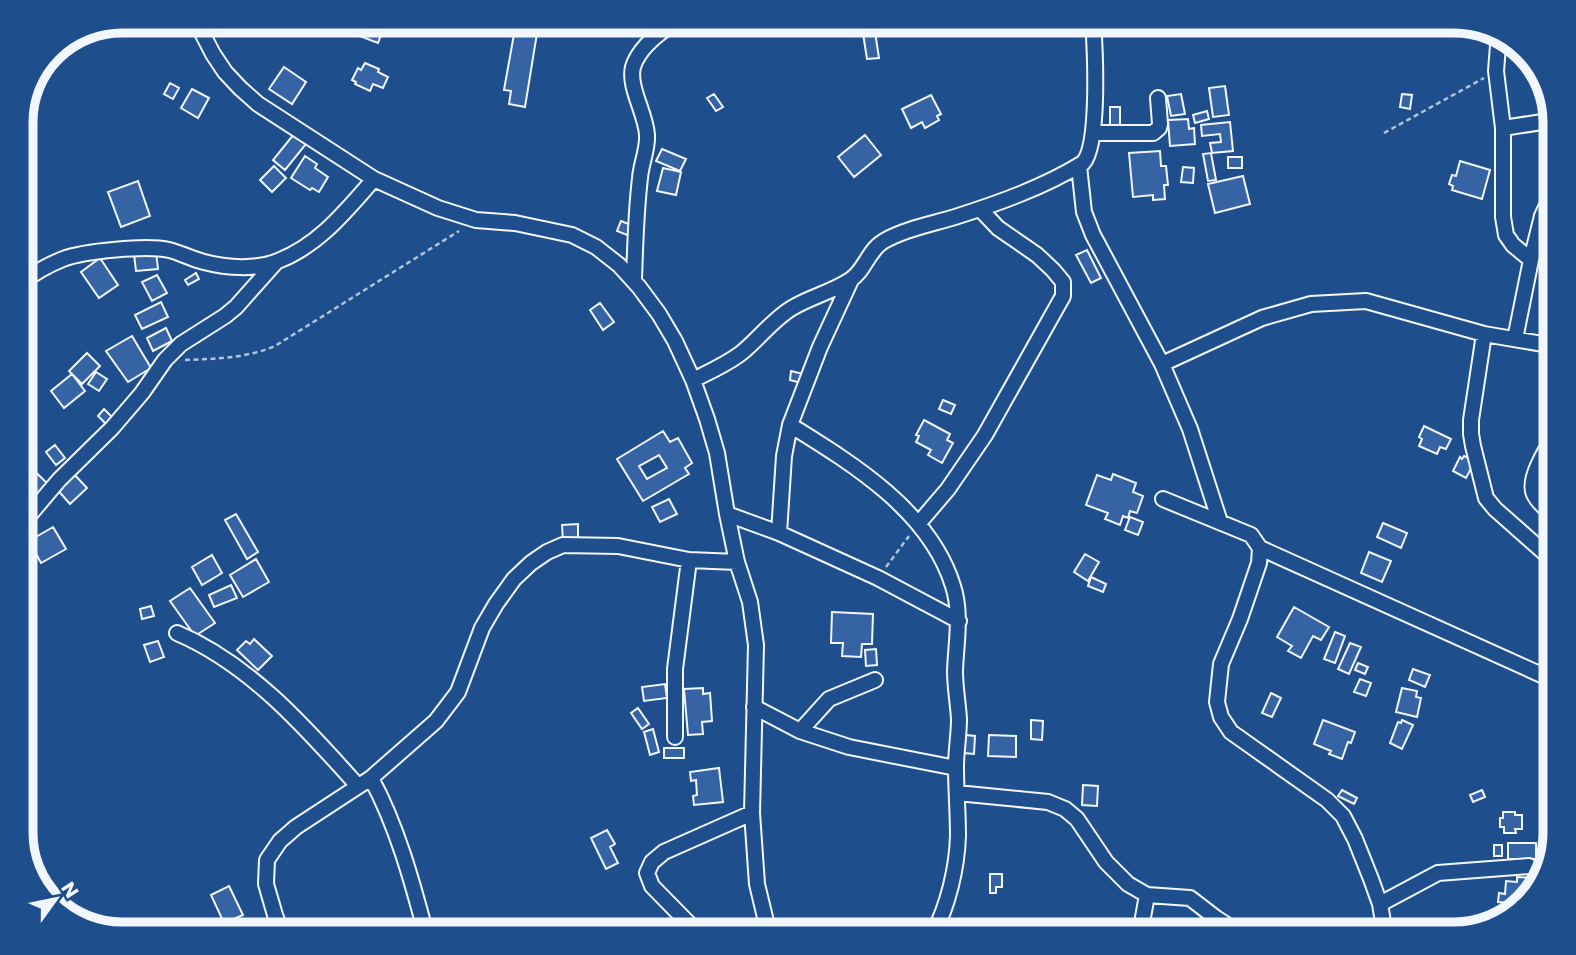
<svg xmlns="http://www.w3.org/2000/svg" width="1576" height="955" viewBox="0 0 1576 955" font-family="Poppins,sans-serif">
	<rect width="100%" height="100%" fill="#1f4e8c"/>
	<path fill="#3563a3" stroke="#f2f6ff" stroke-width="2" fill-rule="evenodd" d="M348,21h38l-8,22 -34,-13z
		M640,21h15l-9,12 -10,-8z
		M516,23l22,4 -13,80 -16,-3 2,-13 -7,-1z
		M874,25l5,33 -12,1 -5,-32z
		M365,63l14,6 -1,3 10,5 -5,11 -10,-4 -3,7 -15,-7 1,-2 -4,-2 6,-12 3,2z
		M284,67l22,15 -14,22 -23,-15z
		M170,83l9,5 -6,11 -9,-5z
		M1225,86l4,29 -16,2 -4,-29z
		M192,89l17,9 -11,20 -17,-10z
		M714,94l9,13 -7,4 -9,-13z
		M1181,94l4,20 -14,2 -4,-20z
		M1402,94l10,1 -2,14 -10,-2z
		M931,95l10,19 -4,2 2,4 -14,8 -3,-6 -11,6 -9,-19z
		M1110,107h10v22h-10z
		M1207,111l2,8 -14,4 -2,-8z
		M1188,119l1,10 5,-1 1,16 -25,2 -2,-26z
		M1230,122l3,29 -21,2 -2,-10 11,-1 -1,-8 -18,2 -1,-11z
		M294,134l12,10 -21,26 -12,-10z
		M865,135l16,20 -27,22 -16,-20z
		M662,149l24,10 -6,12 -24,-10z
		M1160,151l1,15h5l2,19h-4l1,14 -12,1v-5l-20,2 -4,-44z
		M1211,153l5,27 -8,1 -5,-27z
		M305,156l12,8 -2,4 13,9 -9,15 -7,-4 -2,2 -19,-12z
		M1228,157h14v11h-14z
		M1460,161l30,9 -8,29 -30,-9 1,-4 -4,-2 3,-9 4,1z
		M274,166l12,12 -14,14 -12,-12z
		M1183,167l11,1 -1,15 -12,-1z
		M663,168l18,4 -5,23 -19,-4z
		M1243,176l7,28 -35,9 -7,-29z
		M138,181l12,35 -29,11 -13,-35z
		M621,221l15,6 -4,10 -15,-6z
		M1087,250l14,28 -10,5 -15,-28z
		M156,252l2,17 -22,2 -2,-17z
		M100,258l18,27 -19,13 -18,-26z
		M196,273l3,6 -11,6 -3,-5z
		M157,275l10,18 -15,8 -10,-19z
		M161,302l7,15 -26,12 -7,-14z
		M600,303l14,19 -11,8 -13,-20z
		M21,310l11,7 -11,16z
		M166,328l6,13 -19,10 -6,-13z
		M132,336l19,32 -23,14 -22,-31z
		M87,353l13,13 -18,18 -13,-13z
		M791,371l12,3 -2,9 -11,-3z
		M96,372l11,7 -8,12 -11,-7z
		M72,374l13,17 -21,17 -13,-17z
		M943,400l12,5 -4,9 -12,-5z
		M104,409l8,8 -6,7 -8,-8z
		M924,420l26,14 -3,6 6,3 -11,20 -14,-8 3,-5 -15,-8 3,-6 -3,-1z
		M1424,426l27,13 -5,10 -6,-2 -3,7 -18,-8 3,-7 -3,-2z
		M663,431l7,11 8,-4 14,25 -7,5 4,6 -46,27 -26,-42zM659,455l8,13 -20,11 -8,-13z
		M55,445l10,13 -9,7 -10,-13z
		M1464,456l11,5 -9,17 -13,-7 7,-14 2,2z
		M21,458l29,28 -29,30z
		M72,472l15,16 -17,16 -15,-17z
		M1113,474l23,9 -3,9 10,4 -6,17 -7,-2 -2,7 -5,-2 -3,9 -15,-6 3,-6 -22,-8 11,-30 14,5z
		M669,499l8,15 -17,8 -8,-15z
		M236,514l22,38 -11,7 -22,-39z
		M1130,517l13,5 -5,13 -13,-5z
		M1383,523l24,10 -6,15 -24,-11z
		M578,524v18l-15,1 -1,-18z
		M53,527l13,22 -25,14 -12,-22z
		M1369,552l22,9 -9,21 -21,-9z
		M1085,554l14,8 -11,19 -14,-9z
		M212,555l10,18 -20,12 -10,-18z
		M256,559l13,23 -26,15 -13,-22z
		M1091,577l15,7 -3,8 -15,-6z
		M231,585l6,13 -23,9 -5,-12z
		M190,588l25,35 -20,13 -25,-35z
		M151,606l3,10 -12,3 -2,-10z
		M1294,607l35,20 -8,13 -8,-4 -12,22 -13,-7 4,-5 -15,-9z
		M832,612l41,2 -1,30h-10l-1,13 -19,-1 1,-13h-12z
		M1335,632l10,4 -10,27 -11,-4z
		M254,639l18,17 -14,14 -21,-20 9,-9 4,3z
		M158,641l6,16 -14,5 -6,-17z
		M1350,643l11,4 -12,27 -11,-5z
		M876,649l1,16 -11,1 -1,-16z
		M1358,663l10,4 -3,7 -10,-4z
		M1413,669l17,6 -5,12 -16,-7z
		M1360,679l11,4 -5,13 -12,-4z
		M665,684l2,14 -23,3 -2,-14z
		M703,688v6l7,-1 2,28 -10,1 1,12 -15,1 -4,-46z
		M1402,688l15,3 -1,6 5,1 -4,19 -21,-5z
		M1271,693l10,5 -9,19 -10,-4z
		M638,708l11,16 -7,5 -11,-16z
		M1031,720l12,1 -1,19 -11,-1z
		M1323,720l32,12 -4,11 -3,-1 -6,17 -13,-5 2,-3 -17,-7z
		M1402,720l11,5 -11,24 -12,-6 8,-21 3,1z
		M653,729l6,23 -9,3 -6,-23z
		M966,735l9,1 -1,18 -10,-1z
		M989,735l27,1v21l-28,-1z
		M664,748h20v10h-20z
		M719,768l4,34 -29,3 -1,-9 4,-1 -1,-15 -5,1 -1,-9z
		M1083,785l15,1 -1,20 -15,-1z
		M1342,790l15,8 -3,6 -16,-8z
		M1482,790l3,7 -12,5 -3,-7z
		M1503,812h12v3h7v14h-7l1,4h-12v-6h-4v-9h3z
		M607,830l8,14 -5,3 8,16 -12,6 -15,-31z
		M1508,843h28v16h-28z
		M1494,845h8v11h-8z
		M990,874h12v13h-6v6h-6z
		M1517,877l15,1 -2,17 -13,13 -7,-1v-4l-12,-1 1,-9 6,1 1,-13 11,1z
		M229,886l14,29 -19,8 -13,-28z"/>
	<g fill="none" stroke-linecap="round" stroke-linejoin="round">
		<g stroke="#f2f6ff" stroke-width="18">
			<path id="street" d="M196,21l17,33 12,18 15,16 18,16 116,75 64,29 38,12 39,3 57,12 24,12 23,18 20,22 20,27 16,27 18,39 14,39 10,34 10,61 10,48 13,40 6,43 -4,168 5,71 12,50
				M1499,33l-3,38 7,57v89l3,18 7,10 18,15
				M1503,128l52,-8
				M1093,133h60l6,-5 1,-4 -2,-26
				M1079,166l5,46 9,23 69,129 28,65 30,93
				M634,280c1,-34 2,-68 6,-102 1,-14 8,-29 7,-43 -1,-21 -19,-48 -14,-68 6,-20 28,-36 44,-46
				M21,283c13,-10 27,-18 42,-24 21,-8 84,-14 106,-9 12,3 23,9 35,12 23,6 52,8 74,-1 41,-16 68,-50 96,-82
				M1484,334l-13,86v14l2,12 13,52 9,11 60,53
				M1515,339l16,-79 11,-44 13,-28
				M1162,364l100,-46 49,-14 55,-3 118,33 71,12
				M693,380c16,-8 32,-15 47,-26 18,-14 32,-34 52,-46 18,-11 40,-16 58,-28 15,-9 18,-30 34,-39 21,-12 48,-17 71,-24 44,-14 89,-30 128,-54 17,-18 12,-114 10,-142
				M790,425c63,39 140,86 163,161 9,28 3,57 2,85 0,16 3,32 4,48 0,16 -3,32 -3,48 0,23 2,46 2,69 -1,32 -10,70 -25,98
				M1555,434c-8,15 -30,47 -20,62 4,8 13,14 20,21
				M1163,499l88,36 9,13 -1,15 -19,56 -19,45 -4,38 4,15 10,15 96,68 16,16 12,23 16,40 9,25 5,30
				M727,514l52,19 99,45 81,43
				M919,523l29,-34 37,-54 78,-139v-14l-10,-12 -16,-15 -39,-27 -18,-19
				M21,525l38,-45 53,-52 30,-35 23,-33 16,-16 44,-28 11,-9 40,-45
				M779,533l5,-77 6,-31 30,-78 31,-67
				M1260,548l295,133
				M177,633c73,31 129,95 181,153
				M754,707l46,24 49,16 107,21
				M800,731l29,-32 46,-19
				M675,737v-68l14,-109
				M371,778c26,48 41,103 55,156
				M957,793l91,9 17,7 12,10 29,43 22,22 19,11 43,3 26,20 25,16
				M1380,904l58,-31 91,-7
				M282,934l-7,-19 -9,-31 1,-24 13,-19 16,-14 75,-49 65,-57 22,-29 24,-64 14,-24 18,-25 17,-16 16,-11 16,-7 55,1 71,14 48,2
				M699,934l-47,-48 -5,-13 5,-11 12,-10 88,-39
				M1140,934l7,-39"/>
		</g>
		<path stroke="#b3c4dc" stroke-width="2.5" stroke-dasharray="5 3.5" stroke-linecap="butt" d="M1384,133l100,-55
			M185,360c30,-1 62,-2 90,-14l184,-115
			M886,567l23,-31
			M206,934l55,-15"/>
		<use href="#street" stroke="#1f4e8c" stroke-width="14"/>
	</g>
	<path d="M0 0H1576V955H0ZM122 33H1454A89 89 0 0 1 1543 122V833A89 89 0 0 1 1454 922H122A89 89 0 0 1 33 833V122A89 89 0 0 1 122 33Z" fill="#1f4e8c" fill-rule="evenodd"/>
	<path fill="none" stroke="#f2f6ff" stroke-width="9" d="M122 33H1454A89 89 0 0 1 1543 122V833A89 89 0 0 1 1454 922H122A89 89 0 0 1 33 833V122A89 89 0 0 1 122 33Z"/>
	<g transform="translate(56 899) rotate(57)" stroke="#1f4e8c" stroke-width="5" paint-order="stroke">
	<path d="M0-5L12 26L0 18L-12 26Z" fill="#f2f6ff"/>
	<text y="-10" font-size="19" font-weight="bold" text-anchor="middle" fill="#f2f6ff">N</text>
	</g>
</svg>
